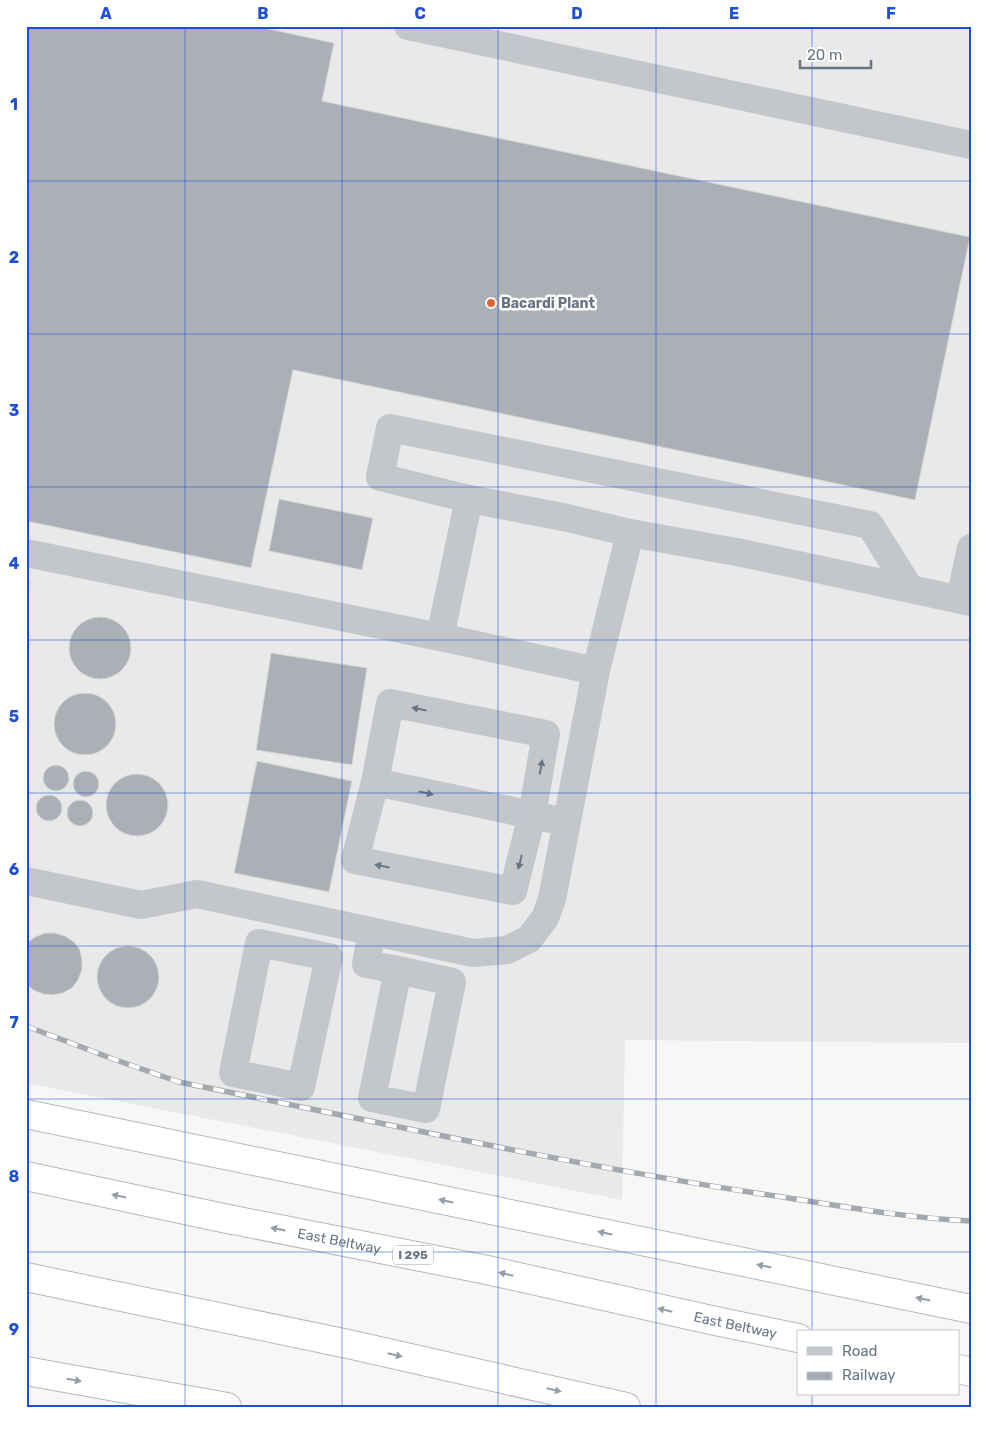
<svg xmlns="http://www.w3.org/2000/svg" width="997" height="1433" viewBox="0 0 997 1433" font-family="Rubik,sans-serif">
	<rect width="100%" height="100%" fill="#f7f8f5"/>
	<path fill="#e8e9e8" d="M26,26h945v1017l-346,-3 -3,160 -596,-117z"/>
	<path fill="#aab0b6" stroke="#d9d9d7" d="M26,26h229l79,17 -12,58 648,136 -55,263 -622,-130 -42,198 -225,-47z
		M279,499l94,19 -11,52 -93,-19z
		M26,582h4l-4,17z
		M69 648a31 31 0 1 1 62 0a31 31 0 1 1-62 0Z
		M271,653l96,15 -15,97 -96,-15z
		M54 724a31 31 0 1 1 62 0a31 31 0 1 1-62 0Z
		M257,761l95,20 -23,111 -95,-19z
		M43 778a13 13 0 1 1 26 0a13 13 0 1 1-26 0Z
		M73 784a13 13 0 1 1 26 0a13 13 0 1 1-26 0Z
		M106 805a31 31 0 1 1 62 0a31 31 0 1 1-62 0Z
		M36 808a13 13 0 1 1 26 0a13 13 0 1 1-26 0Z
		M67 813a13 13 0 1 1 26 0a13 13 0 1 1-26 0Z
		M45,933h10l10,3 9,6 6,8 2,10v10l-4,10 -6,8 -9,5 -10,2 -10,-1 -10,-4 -7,-7v-39l9,-7z
		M97 977a31 31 0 1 1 62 0a31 31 0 1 1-62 0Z"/>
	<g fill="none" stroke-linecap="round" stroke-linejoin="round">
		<g stroke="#b6b9bc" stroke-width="30">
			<g id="highway">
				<path d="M26,1114l945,195"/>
				<path id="s1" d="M26,1176l197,42 264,52 224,50 87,18"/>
				<path d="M26,1277l322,67 278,63"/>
				<path d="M958,1369l13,3"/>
				<path d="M26,1371l201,36"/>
			</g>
		</g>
		<path stroke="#c3c6ca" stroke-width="28" d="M408,26l563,119
			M26,553l414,84 29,-138
			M910,589l-40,-64 -480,-97 -10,49 89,22 94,18 67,16 112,20 229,49
			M960,600l11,-52
			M440,637l156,34
			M375,782l-20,78 158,31 19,-76 14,-81 -156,-31 -15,79 191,40
			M26,881l115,24 56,-11 276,59 34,-3 22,-11 16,-21 7,-19 44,-228 34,-138
			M372,931l-6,33 32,6
			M259,943l70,14 -28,130 -68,-14z
			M398,970l54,12 -26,127 -54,-11z"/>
		<use href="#highway" stroke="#fff" stroke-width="28"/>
		<g stroke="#a4a9af" stroke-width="5.5">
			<path id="rail" d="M26,1026l87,33 66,23c194,39 387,82 583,112 69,10 140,24 209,27"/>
		</g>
		<use href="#rail" stroke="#fff" stroke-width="4" stroke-dasharray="11" stroke-linecap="butt"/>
	</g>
	<defs><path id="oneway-solid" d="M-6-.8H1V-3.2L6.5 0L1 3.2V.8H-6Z" transform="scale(1.25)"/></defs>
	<g fill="#687584">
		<use href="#oneway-solid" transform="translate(419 709) rotate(-169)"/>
		<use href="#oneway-solid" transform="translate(541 767) rotate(-80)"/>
		<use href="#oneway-solid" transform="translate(426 793) rotate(12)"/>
		<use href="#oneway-solid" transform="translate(520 862) rotate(104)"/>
		<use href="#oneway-solid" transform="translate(382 866) rotate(-169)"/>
	</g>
	<g fill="#959ea9">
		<use href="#oneway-solid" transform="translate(119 1196) rotate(-168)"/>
		<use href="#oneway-solid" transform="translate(446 1201) rotate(-168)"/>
		<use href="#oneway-solid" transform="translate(278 1229) rotate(-169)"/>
		<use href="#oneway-solid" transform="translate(605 1233) rotate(-168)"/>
		<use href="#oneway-solid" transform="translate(764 1266) rotate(-168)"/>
		<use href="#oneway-solid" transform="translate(506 1274) rotate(-167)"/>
		<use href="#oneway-solid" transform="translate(923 1299) rotate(-168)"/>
		<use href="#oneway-solid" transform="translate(665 1310) rotate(-167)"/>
		<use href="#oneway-solid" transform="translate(395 1355) rotate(13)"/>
		<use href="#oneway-solid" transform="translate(74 1380) rotate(10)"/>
		<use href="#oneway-solid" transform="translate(554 1390) rotate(13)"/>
	</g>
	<path fill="none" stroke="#1d4ed8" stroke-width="1" stroke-opacity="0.55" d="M185,26v1381M342,26v1381M498,26v1381M656,26v1381M812,26v1306M26,181h945M26,334h945M26,487h945M26,640h945M26,793h945M26,946h945M26,1099h945M26,1252h945M812,1394v13"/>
	<circle fill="#d96834" stroke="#fff" stroke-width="2" cx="491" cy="303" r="5"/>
	<g text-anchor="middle" stroke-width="5" stroke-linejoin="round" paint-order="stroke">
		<rect fill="#fff" stroke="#959ea9" stroke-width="1" x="393" y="1245.5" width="40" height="19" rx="4"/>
		<g font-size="12" font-weight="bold" fill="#687584">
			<text x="413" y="1259">I 295</text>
		</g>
		<g font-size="14" font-weight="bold" fill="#687584" stroke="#fff" text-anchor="start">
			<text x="501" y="308">Bacardi Plant</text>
		</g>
		<g font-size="14" fill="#687584" stroke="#fff">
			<text dy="5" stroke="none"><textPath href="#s1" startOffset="320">East Beltway</textPath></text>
			<text dy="5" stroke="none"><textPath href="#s1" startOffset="725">East Beltway</textPath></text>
		</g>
	</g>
	<rect width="997" height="1433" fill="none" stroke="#ffffff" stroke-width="55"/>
	<rect x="797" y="1330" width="162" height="65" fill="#ffffff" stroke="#c3c8ce"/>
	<rect x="807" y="1347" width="25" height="8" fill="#c3c6ca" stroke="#c3c8ce"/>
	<text x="842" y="1356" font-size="15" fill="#687584">Road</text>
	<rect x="807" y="1372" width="25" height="8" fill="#a4a9af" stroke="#c3c8ce"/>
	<text x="842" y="1380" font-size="15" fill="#687584">Railway</text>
	<path d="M800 60v8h71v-8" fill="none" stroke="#687584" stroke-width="2.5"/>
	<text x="807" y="60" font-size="15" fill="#687584" stroke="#ffffff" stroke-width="4" paint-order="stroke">20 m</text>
	<rect x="28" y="28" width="942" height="1378" fill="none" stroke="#1d4ed8" stroke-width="2"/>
	<g font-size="16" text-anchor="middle" font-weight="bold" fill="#1d4ed8">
		<text x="106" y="19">A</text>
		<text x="263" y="19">B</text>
		<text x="420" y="19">C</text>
		<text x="577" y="19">D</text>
		<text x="734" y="19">E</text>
		<text x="891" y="19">F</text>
		<text x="14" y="110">1</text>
		<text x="14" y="263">2</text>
		<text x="14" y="416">3</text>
		<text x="14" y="569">4</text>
		<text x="14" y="722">5</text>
		<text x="14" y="875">6</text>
		<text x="14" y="1028">7</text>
		<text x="14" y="1182">8</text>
		<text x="14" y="1335">9</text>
	</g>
</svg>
